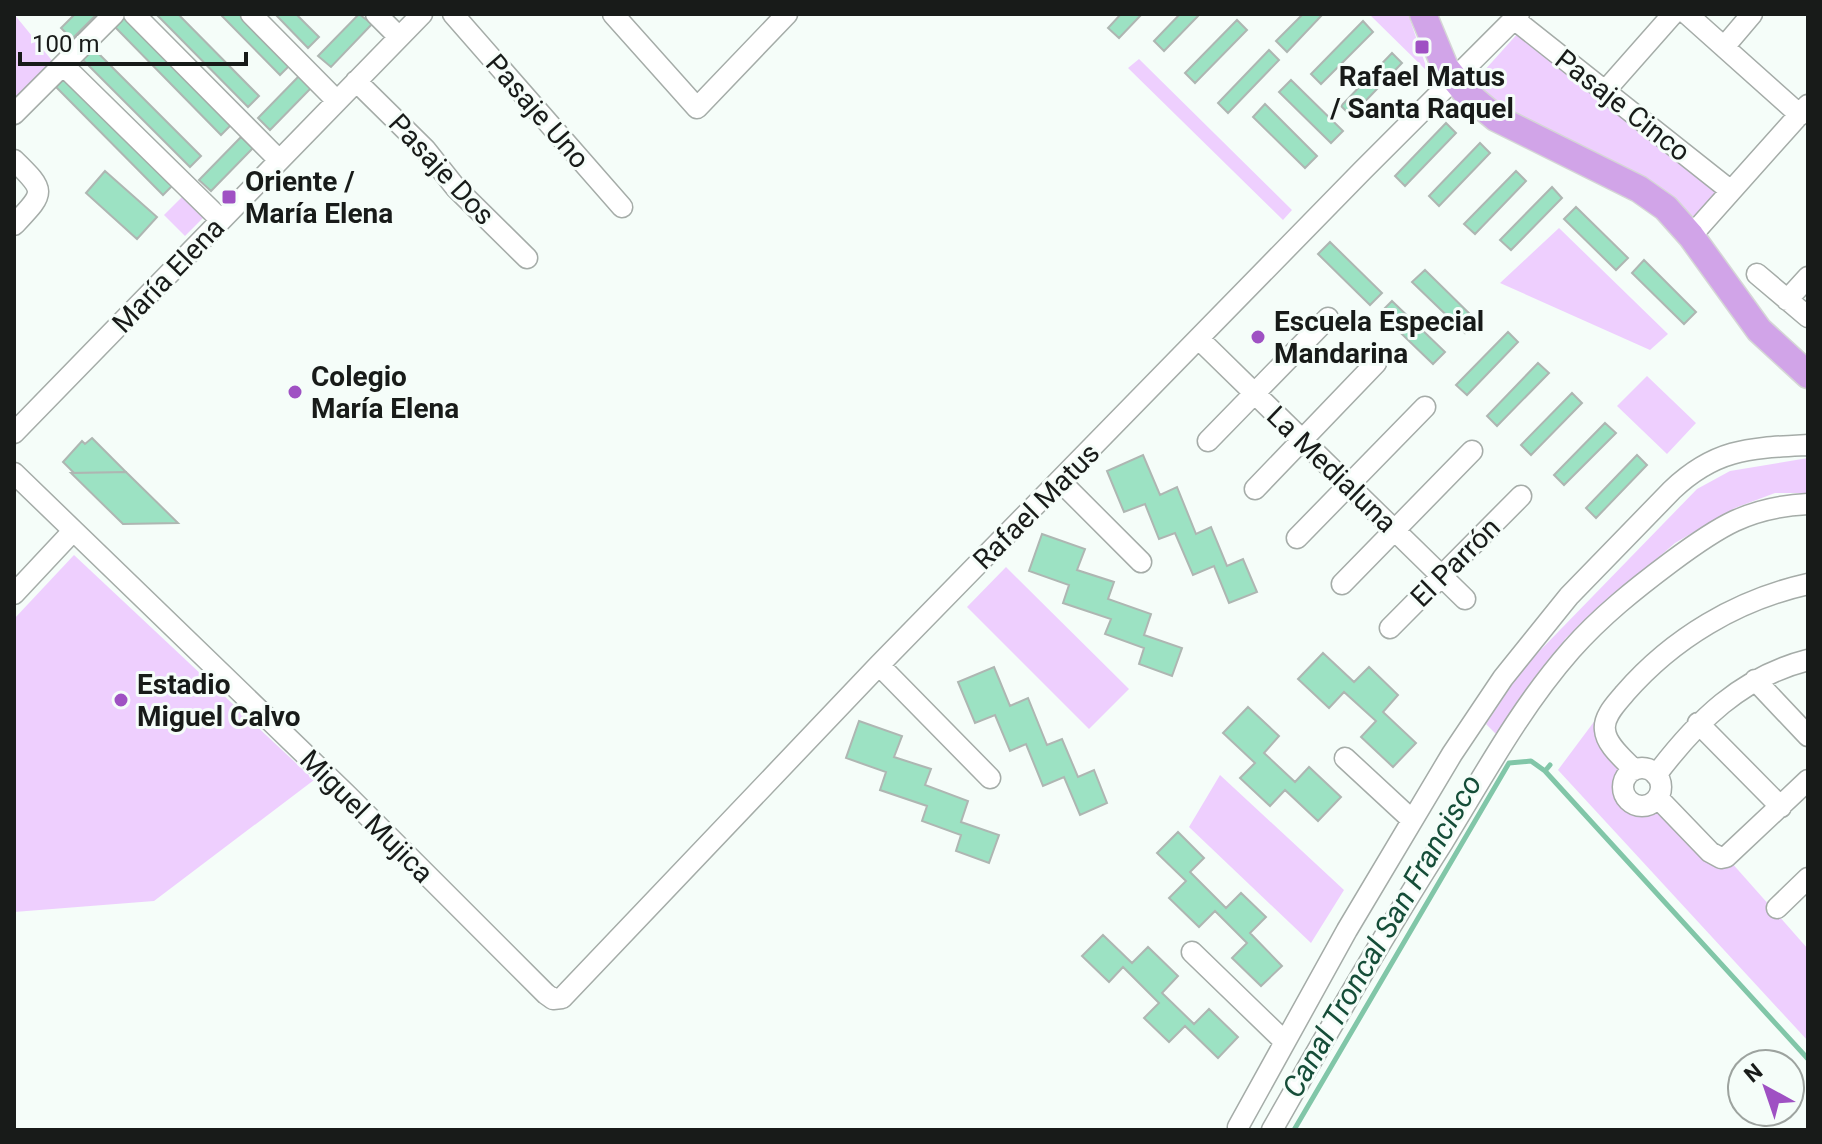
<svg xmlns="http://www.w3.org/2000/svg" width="1822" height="1144" viewBox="0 0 1822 1144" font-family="Roboto,sans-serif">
	<rect width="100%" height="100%" fill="#f5fdf9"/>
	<path fill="#eecffe" d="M14,14l40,49 -40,43z
		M1369,14h39l20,58z
		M1519,32l203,162 -27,30 -189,-114 -32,-28z
		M1139,59l153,151 -9,10 -155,-152z
		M185,194l21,21 -21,21 -21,-21z
		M1559,228l109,106 -18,16 -150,-67z
		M1647,376l49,47 -29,31 -50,-48z
		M1808,458v35h-33l-40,15 -60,35 -109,95 -69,97 -11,-11 37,-56 174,-179 33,-18z
		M74,555l240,225 -160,121 -140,11v-293z
		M1006,567l123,122 -40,40 -122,-122z
		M1596,719l25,51 -5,17 4,9 14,13 27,-4 52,58 9,5 9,-6 77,87v92l-250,-271z
		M1220,775l124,115 -33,53 -122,-116z"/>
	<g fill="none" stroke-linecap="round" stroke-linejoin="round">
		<path stroke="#81c6a8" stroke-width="5" d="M1545,771l263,288
			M1294,1130l215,-367 22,-2 14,10 5,-6"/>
	</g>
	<path fill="#9ce2c3" stroke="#aeb6b2" stroke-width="2" d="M75,14h22l-25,25 -11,-11z
		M156,14h22l81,82 -11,11z
		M220,14h22l49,50 -11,11z
		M275,14h21l23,23 -11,11z
		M359,14l13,10 -41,43 -13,-11z
		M1121,14h21l-23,24 -11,-10z
		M1180,14h20l-36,37 -10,-10z
		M1303,14h20l-36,38 -11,-11z
		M125,15l107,109 -11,11 -107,-109z
		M1237,20l10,10 -52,53 -10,-10z
		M1363,21l10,11 -52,52 -10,-10z
		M93,48l108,108 -11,11 -108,-108z
		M1269,50l10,10 -51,53 -10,-10z
		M1392,53l10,10 -51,53 -10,-10z
		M300,75l12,12 -42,43 -12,-12z
		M67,76l107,108 -11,11 -107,-108z
		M1291,80l52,51 -12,12 -52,-51z
		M1265,104l52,52 -12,12 -52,-51z
		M1446,123l10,10 -51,53 -10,-10z
		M241,137l12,11 -42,43 -12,-11z
		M1480,143l10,10 -51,53 -10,-10z
		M105,171l52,46 -20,22 -51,-46z
		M1516,171l10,10 -51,53 -11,-10z
		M1552,187l10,11 -51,52 -11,-10z
		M1576,207l52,51 -12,12 -52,-51z
		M1330,242l52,51 -12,12 -52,-51z
		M1644,260l52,52 -12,12 -52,-51z
		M1425,270l52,51 -12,12 -53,-51z
		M1392,301l53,51 -12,12 -53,-51z
		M1508,332l10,10 -51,53 -11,-10z
		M1538,363l11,10 -52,53 -10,-10z
		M1572,393l10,10 -51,52 -10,-10z
		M1605,423l11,10 -52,52 -10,-10z
		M92,438l34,34 -52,1 -11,-11 19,-21 3,3z
		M1143,455l17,40 17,-8 19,47 15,-7 16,39 16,-7 14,33 -28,11 -15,-37 -21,9 -18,-42 -16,6 -14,-35 -21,8 -17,-41z
		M1637,455l10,10 -51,53 -10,-10z
		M126,472l52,51 -55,1 -52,-51z
		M1042,534l43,15 -8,21 37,12 -6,17 43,15 -7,21 38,13 -10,28 -33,-12 5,-16 -39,-14 6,-15 -48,-16 6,-18 -40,-14z
		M1323,653l31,29 15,-15 29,28 -15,17 33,31 -23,24 -32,-30 15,-16 -32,-29 -15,16 -31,-29z
		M994,667l16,39 18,-8 19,47 15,-6 16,38 16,-7 13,33 -27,12 -16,-38 -21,9 -17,-42 -16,7 -15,-36 -20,8 -17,-41z
		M1248,707l31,29 -15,17 31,29 14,-15 32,30 -23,24 -33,-31 -15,16 -30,-28 15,-15 -32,-30z
		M859,721l43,15 -8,21 37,12 -6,16 43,16 -7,21 38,13 -10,28 -33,-12 5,-16 -39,-14 5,-15 -47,-16 6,-18 -40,-14z
		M1178,832l26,26 -14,14 36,36 15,-15 25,24 -16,16 32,33 -21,20 -29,-28 15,-15 -32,-32 -16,16 -30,-29 17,-17 -29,-28z
		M1103,935l29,28 16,-16 30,29 -16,17 32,31 15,-15 29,28 -20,21 -33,-32 -16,16 -25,-24 15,-15 -36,-36 -14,15 -27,-26z"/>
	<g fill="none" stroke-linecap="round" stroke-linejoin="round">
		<g stroke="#a5aca8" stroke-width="23">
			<path id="minor" d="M134,14l145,146
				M251,14l86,87
				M376,14l23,23
				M453,14l169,193
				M613,14l84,94 90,-94
				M1687,14l113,101
				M1514,19l217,172
				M1724,47l28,-33
				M63,65l158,155
				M356,81l69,68 31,39 71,70
				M1605,91l68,-77
				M14,114l100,-100
				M14,160c33,32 31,32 0,65
				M1691,236l117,-131
				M1757,274l51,43
				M1787,300l21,-23
				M1200,340l265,259
				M14,433l408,-419
				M1208,441l120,-123
				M14,473l333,322 199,199 7,5 9,-1 317,-333 484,-495 156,-156
				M1060,481l81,81
				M1255,489l121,-126
				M1297,538l128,-131
				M1342,584l130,-133
				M14,594l59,-63
				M1390,628l131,-132
				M879,665l111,113
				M1755,680l53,56
				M1698,723l83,84
				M1345,758l67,62
				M1623 787a19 19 0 1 1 38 0a19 19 0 1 1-38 0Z
				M1634,770c-10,-11 -28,-25 -29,-40 -2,-14 12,-27 20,-37 48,-55 112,-93 183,-109
				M1656,775c41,-54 85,-98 152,-115
				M1658,798l52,54 11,6 5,-1 82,-77
				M1777,908l31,-30
				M1192,952l92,89
				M1238,1127l109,-197 105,-176 51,-76 66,-82 103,-106c44,-42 79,-42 136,-45
				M1272,1130c55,-97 111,-194 171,-288 40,-65 77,-134 128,-192 30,-34 64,-61 100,-88 47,-35 77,-55 137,-58"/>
		</g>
		<g stroke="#d5d6d6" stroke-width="29">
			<path id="major" d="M1423,14l22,53 22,27 29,24 143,71 27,19 25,28 68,94 49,45"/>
		</g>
		<use href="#minor" stroke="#fff" stroke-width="20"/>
		<use href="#major" stroke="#d1a4e8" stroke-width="26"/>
	</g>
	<g fill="#9f51c3" stroke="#f5fdf9" stroke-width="3">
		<rect x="1414" y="39" width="16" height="16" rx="4"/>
		<rect x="221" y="189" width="16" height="16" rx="4"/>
		<circle cx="1258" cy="337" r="8"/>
		<circle cx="295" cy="392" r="8"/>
		<circle cx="121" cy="700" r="8"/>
	</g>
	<g text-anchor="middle" stroke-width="6" stroke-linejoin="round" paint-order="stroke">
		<g font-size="28" font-weight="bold" fill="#181b19" stroke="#f5fdf9" text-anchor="start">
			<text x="1422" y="86" text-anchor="middle">Rafael Matus<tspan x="1422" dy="32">/ Santa Raquel</tspan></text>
			<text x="245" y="191">Oriente /<tspan x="245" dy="32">María Elena</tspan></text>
			<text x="1274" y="331">Escuela Especial<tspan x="1274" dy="32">Mandarina</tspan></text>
			<text x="311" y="386">Colegio<tspan x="311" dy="32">María Elena</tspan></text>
			<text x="137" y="694">Estadio<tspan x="137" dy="32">Miguel Calvo</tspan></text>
		</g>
		<g font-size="28" fill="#181b19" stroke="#f5fdf9">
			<text transform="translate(1623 105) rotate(38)" y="10">Pasaje Cinco</text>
			<text transform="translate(538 111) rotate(49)" y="10">Pasaje Uno</text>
			<text transform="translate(442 169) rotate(47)" y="10">Pasaje Dos</text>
			<text transform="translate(168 275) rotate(-46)" y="10">María Elena</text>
			<text transform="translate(1332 469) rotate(44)" y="10">La Medialuna</text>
			<text transform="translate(1036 506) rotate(-45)" y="10">Rafael Matus</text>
			<text transform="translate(1455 562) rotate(-45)" y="10">El Parrón</text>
			<text transform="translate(367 816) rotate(45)" y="10">Miguel Mujica</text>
		</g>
		<g font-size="30" font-style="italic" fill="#154d38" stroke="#f5fdf9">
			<text transform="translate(1382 936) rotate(-60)" y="10">Canal Troncal San Francisco</text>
		</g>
	</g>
	<rect width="1822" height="1144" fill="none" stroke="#181b19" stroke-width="32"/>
	<g transform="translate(1766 1088) rotate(320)"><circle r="38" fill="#f5fdf9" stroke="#9da39f" stroke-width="2"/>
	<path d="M0-6L14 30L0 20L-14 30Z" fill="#9f51c3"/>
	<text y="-12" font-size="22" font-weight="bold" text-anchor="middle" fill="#181b19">N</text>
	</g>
	<path d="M20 52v12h226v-12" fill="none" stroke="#181b19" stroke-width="4"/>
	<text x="32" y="52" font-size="24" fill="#181b19" stroke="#f5fdf9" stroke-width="6" paint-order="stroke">100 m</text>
</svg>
